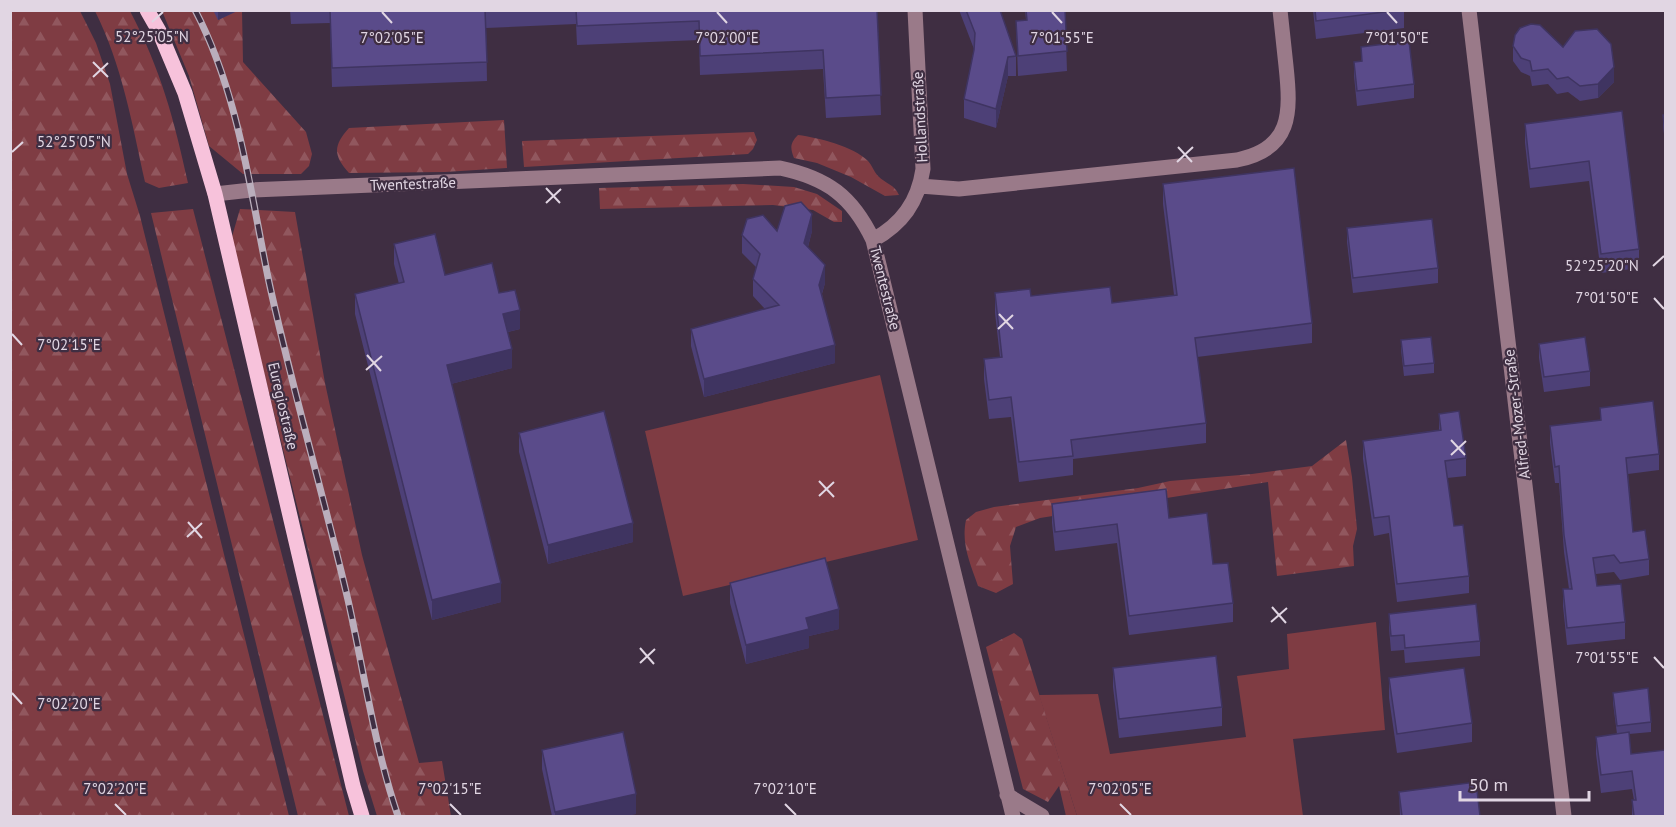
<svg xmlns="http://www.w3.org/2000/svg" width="1676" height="827" viewBox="0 0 1676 827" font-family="'PT Sans',sans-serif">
	<defs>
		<pattern id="forest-firs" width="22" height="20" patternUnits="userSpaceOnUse" patternTransform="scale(1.5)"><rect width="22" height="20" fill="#7f3c43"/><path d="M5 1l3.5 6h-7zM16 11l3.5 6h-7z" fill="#91575e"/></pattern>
	</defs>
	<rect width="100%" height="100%" fill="#3f2e42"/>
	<path fill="#7f3c43" d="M880,375l38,165 -235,56 -38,-165z
		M1376,622l9,108 -92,9 10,77h-226l-38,-121 59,-1 12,60 136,-17 -9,-61 52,-7 -2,-35z"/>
	<path fill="url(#forest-firs)" d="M10,11h70l16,32 14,41 17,90 13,42 149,600h-278z
		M95,11h35c31,59 44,108 58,172l-29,5 -14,-6c-13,-59 -23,-117 -50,-171z
		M162,11h80l1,51 63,70 6,22 -3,12 -8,8h-58l-34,-28 -20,-70z
		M504,120l3,48 -62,4 -96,1c-16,-18 -16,-27 0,-45z
		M754,132l3,8 -4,9 -5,5 -224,13 -2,-26z
		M798,135c21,3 55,11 70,26 4,4 6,11 10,15 8,8 16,8 21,19l-14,1 -34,-19 -34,-14 -23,-5c-4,-10 -4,-15 4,-23z
		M743,184l51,3 23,7 25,17v11h-8l-21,-12 -40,-5 -173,4 -1,-21z
		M193,209l156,607h-51l-147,-603z
		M240,209l55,3 30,171 37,172 57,208 23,-2 9,55h-74l-14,-45 -132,-531z
		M1346,440l6,37 5,52 -4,17 1,20 -77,10 -9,-94 -228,36 -24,9 -6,19 3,38 -17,9 -18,-7c-8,-23 -17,-42 -12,-66l10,-8 18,-5 144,-19 32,-7 82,-7 60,-8z
		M1014,633l8,6 55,177h-11l-7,-30 -11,16 -25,-13 -37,-142z"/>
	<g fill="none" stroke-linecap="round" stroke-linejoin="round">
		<path stroke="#9a7a89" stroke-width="15" d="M1469,10l95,806
			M920,186l39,3 278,-29c55,-11 54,-47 49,-94 -2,-18 -4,-37 -6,-56
			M215,194l36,-4 529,-22c47,10 72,28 93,72l140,576
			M873,240c29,-16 45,-38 50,-71l-8,-159
			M1007,795l35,21"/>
		<path stroke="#f7c2db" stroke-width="15" d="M147,10l12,21 26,62 30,101 138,592 9,30"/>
		<g stroke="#baaebc" stroke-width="7">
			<path id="rail" d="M195,10c44,84 55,181 74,272 23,106 54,211 79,318 16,71 26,146 50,216"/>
		</g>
		<use href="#rail" stroke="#3f2e42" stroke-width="4.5" stroke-dasharray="14" stroke-linecap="butt"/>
	</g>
	<path fill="#4d4077" d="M213,10h22v2l-17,8z
		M290,10h587l4,105 -55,3 -3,-49 -123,6 -1,-35 -122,5 -1,-21 -90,4 1,53 -155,6 -2,-64 -39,1z
		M959,10h41l16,46v20h-8l-12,52 -32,-10v-19l10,-50z
		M1025,10h40l2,61 -49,5 -2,-55 10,-1z
		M1313,10h91v18l-88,11z
		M1513,46l50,1 51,35 -16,16 -18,3 -12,-9 -11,2 -9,-10 -16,2 -2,-10 -9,-4 -8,-11z
		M1361,47l53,37v14l-57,8 -3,-30v-14l7,-1z
		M1622,111l17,138v19l-38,5 -12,-92 -59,7 -5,-45v-19z
		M1663,115h2v28l-2,-18z
		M1163,184l149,139v20l-115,14 9,66v20l-133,16v16l-54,7 -8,-65 -22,2 -5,-40v-20l16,-2 -5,-44v-20l117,10 62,-8 -11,-91z
		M1347,228l91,40v15l-85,10 -6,-51z
		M777,231h35l-4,16 17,36 -3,11 13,69 -131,34 -13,-51v-17l74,-20 -12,-13v-17l3,-12 -14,-14v-18z
		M394,244l51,31 54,18 21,36 -12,3 4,36 -61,16 50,218 -69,18 -77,-306v-20l44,-10 -5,-20z
		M1401,340l33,23v10l-30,3 -3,-26z
		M1539,344l51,27v15l-46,6 -5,-34z
		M1600,408l59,46v16l-31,4 5,58 16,27v16l-29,5 -6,-8 -18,2 1,12 28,36v17l-58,6 -4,-39v-17h6l-5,-37 -5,-69h-4l-5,-40v-17l50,-6z
		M1439,414l27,44v18l-19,2 7,48 15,50v17l-72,9 -8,-69 -15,3 -11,-77v-18l76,-11z
		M519,433l114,109 -85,22 -29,-112z
		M1052,504l117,14 44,46 20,39v19l-104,13 -12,-92 -62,8 -3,-28z
		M730,583l109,46 -30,7v12l-63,16 -16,-61z
		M1389,614l91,27v15l-75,7 -1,-13 -13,1 -2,-23z
		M1113,668l109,39v19l-103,12 -6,-51z
		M1389,678l83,45v19l-75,11 -8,-55z
		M1613,693l38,29v10l-22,2 2,20 34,62h-33v-16h2l-2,-11 -31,4 -5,-39v-17l21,-3 -4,-31z
		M542,750l94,64 -12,2h-72l-10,-47z
		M1399,792l81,24h-80z"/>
	<path fill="#3f3461" d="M218,10h17v2l-17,8z
		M1008,57v19l-12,52v-19z
		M1614,67v15l-16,16v-14z
		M812,214v17l-8,30v-18z
		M825,265v18l-6,19v-17z
		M520,310v19l-17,4v-19z
		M835,345v18l-131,34v-18z
		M512,349v19l-65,17v-20z
		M633,523v19l-85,22v-19z
		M501,583v19l-69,18v-20z
		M839,609v20l-30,7v12l-63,16v-19l60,-27z
		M636,794v20l-12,2h-69v-4z"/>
	<path fill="#5a4b8a" stroke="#3f3461" stroke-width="1.5" d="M330,10h155l2,52 -155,6z
		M576,10h301l4,85 -55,3 -3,-48 -123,6 -1,-35 -122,5z
		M966,10h34l16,46 -8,1 -12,52 -32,-10 10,-49 1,-17z
		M1026,10h39l2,41 -49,5 -2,-35 11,-1z
		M1315,10h84l-83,11z
		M1531,24l9,1 23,22 12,-16 22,-2 14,15 3,23 -16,17 -18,2 -12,-9 -11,2 -9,-10 -16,2 -2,-10 -9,-3 -8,-12 2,-11 5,-7z
		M1409,41l5,43 -57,7 -3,-29 8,-1 -1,-14z
		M1622,111l17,138 -38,5 -12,-93 -59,8 -5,-45z
		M1663,115h2v18z
		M1294,168l18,155 -117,15 11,85 -135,17 2,16 -54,6 -8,-65 -22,3 -5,-41 18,-2 -7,-64 35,-4 1,7 79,-9 2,16 65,-8 -14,-111z
		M801,202l11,12 -8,29 21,22 -6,20 16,60 -131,34 -13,-50 88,-24 -26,-26 7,-25 -18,-19 5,-16 16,-4 14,16 8,-25z
		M1432,219l6,49 -85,10 -6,-50z
		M435,234l10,41 47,-12 7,30 16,-3 5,20 -17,4 9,35 -65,16 54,218 -69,17 -77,-306 49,-12 -10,-38z
		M1431,337l3,26 -30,3 -3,-26z
		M1585,337l5,34 -46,6 -5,-33z
		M1653,401l6,53 -33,4 7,74 12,-2 4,29 -29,4 -6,-8 -21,3 4,28 24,-2 4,38 -58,6 -4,-39h9l-8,-54 -5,-69 -4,1 -5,-41 51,-6 -1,-12z
		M604,411l29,112 -85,22 -29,-112z
		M1459,411l7,47 -21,3 9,65 9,-1 6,51 -72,8 -8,-68 -15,2 -11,-77 78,-11 -2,-16z
		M1166,489l3,29 38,-5 6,51 15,-1 5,40 -104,13 -12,-92 -62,8 -3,-28z
		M825,558l14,51 -33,9 3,11 -63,16 -16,-62z
		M1476,604l4,37 -75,7 -1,-13 -13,1 -2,-22z
		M1216,656l6,51 -103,12 -6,-51z
		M1464,668l8,55 -75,11 -8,-56z
		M1648,688l3,34 -34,4 -4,-33z
		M623,732l13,62 -81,18 -13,-62z
		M1629,732l2,22 34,-4v66h-31l-2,-16h4l-4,-29 -31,4 -5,-38z
		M1476,782l4,34h-78l-3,-24z"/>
	<path fill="none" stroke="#e1d6e3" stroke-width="2" d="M382,12l10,11M717,12l10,11M1052,12l10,11M1387,12l10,11M152,22l11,-10M93,62l15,15M93,77l15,-14M1178,147l14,15M12,152l11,-10M1177,162l16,-15M546,188l14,15M546,203l15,-14M1653,266l11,-10M1654,298l10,11M999,314l14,15M998,329l15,-14M12,334l10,11M367,355l14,16M366,370l16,-14M1451,440l14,15M1451,455l15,-14M819,481l15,16M819,496l15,-14M188,522l14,16M187,537l15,-14M1272,607l14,16M1271,622l16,-14M640,648l14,16M1654,657l10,11M640,663l15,-14M12,693l10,11M115,804l11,11M450,804l11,11M785,804l11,11M1120,804l11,11"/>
	<g text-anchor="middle" stroke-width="4.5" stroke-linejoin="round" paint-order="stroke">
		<g font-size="15" fill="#e1d6e3" stroke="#3f2e42">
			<text transform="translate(920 117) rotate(-93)" y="5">Hollandstraße</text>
			<text transform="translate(413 184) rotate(-2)" y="5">Twentestraße</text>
			<text transform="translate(885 288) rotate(76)" y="5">Twentestraße</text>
			<text transform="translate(283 406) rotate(77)" y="5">Euregiostraße</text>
			<text transform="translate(1517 414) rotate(-97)" y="5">Alfred-Mozer-Straße</text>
		</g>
	</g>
	<g font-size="15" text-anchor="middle" fill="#e1d6e3" stroke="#3f2e42" stroke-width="4.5" stroke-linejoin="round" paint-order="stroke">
		<text x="152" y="42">52°25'05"N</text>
		<text x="392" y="43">7°02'05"E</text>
		<text x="727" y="43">7°02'00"E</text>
		<text x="1062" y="43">7°01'55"E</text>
		<text x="1397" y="43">7°01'50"E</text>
		<text x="74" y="147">52°25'05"N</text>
		<text x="1602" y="271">52°25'20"N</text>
		<text x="1607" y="303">7°01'50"E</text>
		<text x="69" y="350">7°02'15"E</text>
		<text x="1607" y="663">7°01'55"E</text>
		<text x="69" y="709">7°02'20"E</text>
		<text x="115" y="794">7°02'20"E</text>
		<text x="450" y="794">7°02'15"E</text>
		<text x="785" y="794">7°02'10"E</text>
		<text x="1120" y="794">7°02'05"E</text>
	</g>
	<rect width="1676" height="827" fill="none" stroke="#e1d6e3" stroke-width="24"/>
	<path d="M1460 791v9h129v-9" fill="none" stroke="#e1d6e3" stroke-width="3"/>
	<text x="1469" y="791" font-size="18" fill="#e1d6e3" stroke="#3f2e42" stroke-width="4.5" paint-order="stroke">50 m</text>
</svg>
